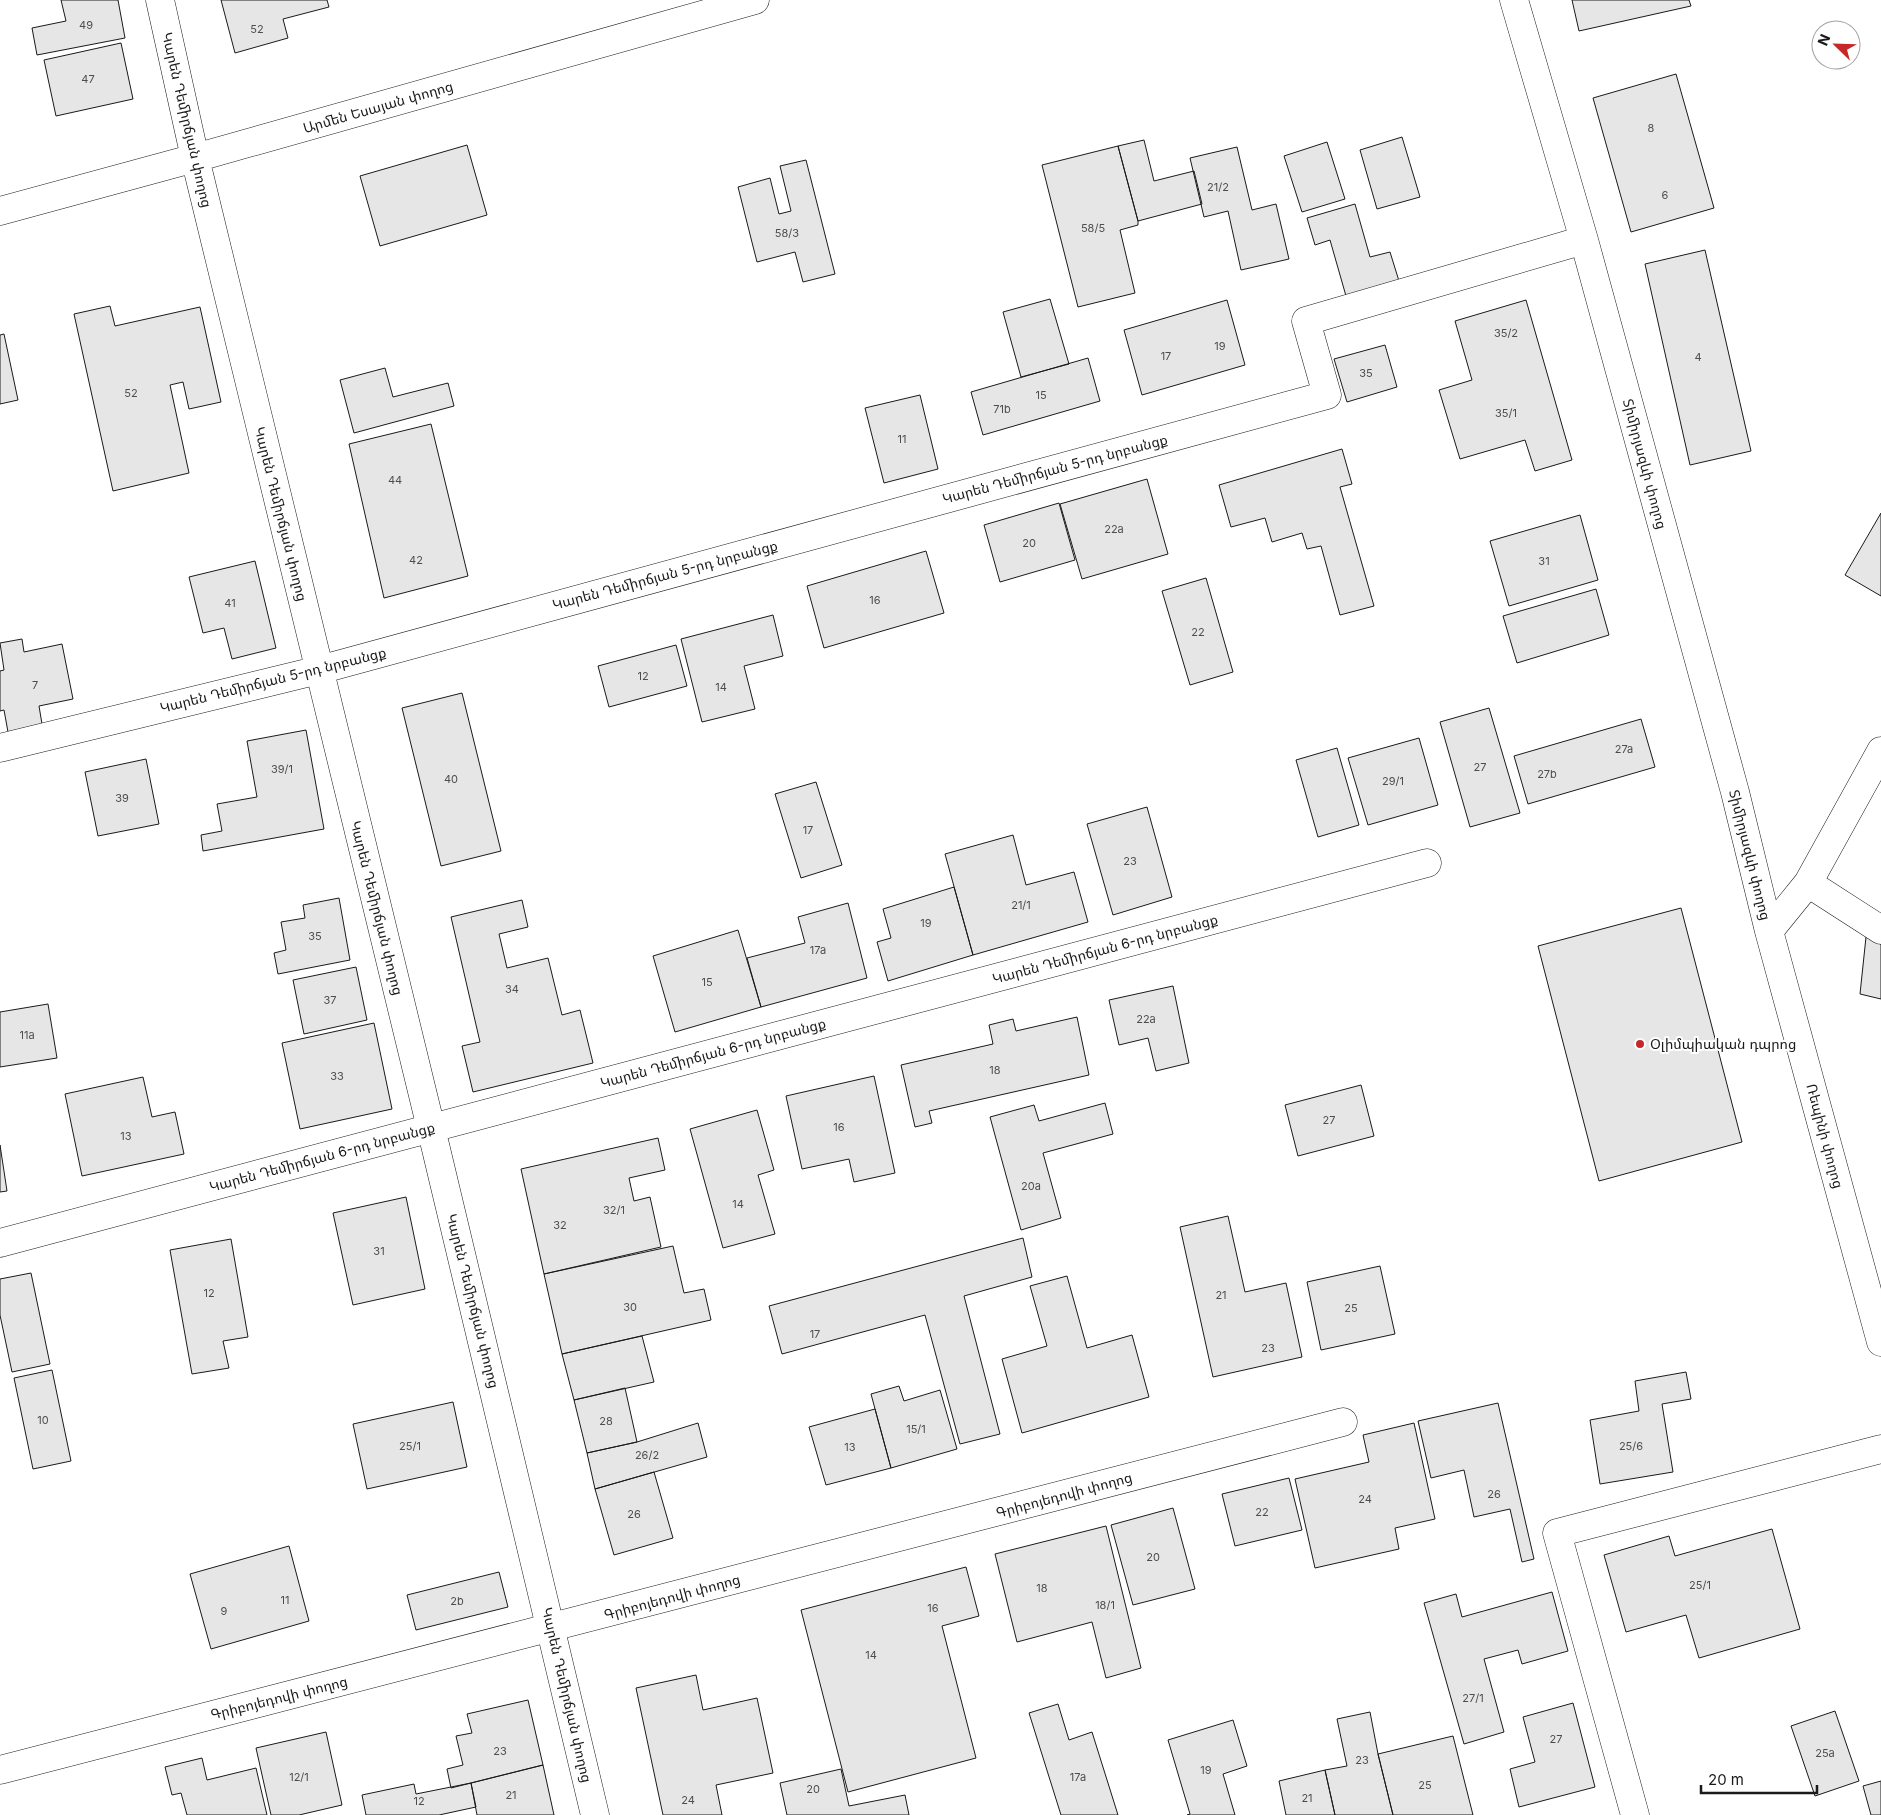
<svg xmlns="http://www.w3.org/2000/svg" width="1881" height="1815" viewBox="0 0 1881 1815" font-family="Inter,'Noto Sans Armenian',sans-serif">
	<rect width="100%" height="100%" fill="#fff"/>
	<path fill="#e6e6e6" stroke="#1a1a1a" d="M61,0h57l7,38 -88,17 -5,-27 34,-7z
		M221,0h106l2,7 -46,12 5,19 -53,15z
		M1572,0h117l2,6 -112,25z
		M121,43l12,56 -77,17 -12,-56z
		M1676,74l38,134 -83,24 -38,-134z
		M1402,137l18,60 -43,12 -17,-59z
		M1144,140l10,41 40,-10 8,33 -64,17 -20,-75z
		M1327,142l18,57 -43,13 -18,-56z
		M467,145l20,70 -107,31 -20,-70z
		M1118,146l20,75v4l-18,5 15,63 -57,14 -36,-142z
		M1237,147l15,63 24,-6 13,55 -48,11 -13,-59 -24,6 -14,-59z
		M806,160l29,114 -32,8 -8,-30 -38,10 -19,-75 32,-9 9,36 12,-3 -11,-45z
		M1355,204l15,53 20,-5 9,29 -53,15 -16,-56 -15,5 -8,-27z
		M1705,250l46,201 -61,14 -45,-201z
		M1050,299l19,65 -48,13 -18,-65z
		M1227,300l18,65 -103,30 -18,-65z
		M1526,300l46,160 -37,11 -10,-31 -65,19 -21,-69 33,-10 -17,-59z
		M110,306l5,20 85,-19 21,95 -32,7 -6,-27 -13,3 19,88 -76,18 -39,-177z
		M4,334l14,66 -18,4v-69z
		M1385,345l12,42 -50,15 -13,-43z
		M1088,358l12,43 -117,34 -12,-43z
		M385,368l8,29 55,-14 6,23 -100,27 -14,-53z
		M920,395l18,74 -54,14 -19,-75z
		M431,424l37,152 -84,22 -35,-154z
		M1342,449l10,35 -12,3 34,119 -34,9 -19,-69 -14,3 -5,-16 -30,9 -7,-24 -34,9 -12,-42z
		M1147,479l21,75 -86,25 -22,-75z
		M1059,503l16,57 -75,22 -16,-57z
		M1881,513v83l-36,-21z
		M1580,515l18,65 -89,26 -19,-65z
		M926,551l18,62 -120,35 -17,-62z
		M255,561l21,87 -44,11 -8,-31 -21,5 -14,-56z
		M1206,578l27,94 -43,13 -28,-94z
		M1596,589l13,46 -92,28 -14,-47z
		M773,615l10,41 -39,10 11,43 -53,13 -21,-83z
		M22,639l2,13 38,-8 11,55 -34,7 3,18 -34,8 -4,-22 -4,1v-40l4,-1 -4,-27z
		M676,645l11,41 -78,21 -11,-41z
		M462,693l39,158 -60,15 -39,-158z
		M1489,708l31,105 -50,14 -30,-105z
		M1641,719l14,48 -127,37 -14,-48z
		M306,730l18,99 -121,22 -2,-16 21,-4 -5,-27 40,-7 -10,-56z
		M1419,738l19,67 -70,20 -20,-67z
		M1337,748l22,77 -41,12 -22,-77z
		M146,759l13,65 -61,12 -13,-64z
		M816,782l26,83 -41,13 -26,-84z
		M1147,807l25,90 -59,18 -26,-91z
		M1013,835l13,50 48,-13 14,50 -115,33 -28,-101z
		M954,887l19,68 -85,26 -11,-39 14,-4 -8,-29z
		M339,898l11,62 -72,14 -4,-21 12,-3 -5,-28 24,-4 -2,-13z
		M522,900l6,27 -29,7 8,34 41,-10 14,57 18,-5 13,53 -120,29 -11,-46 18,-4 -29,-125z
		M848,903l19,75 -106,29 -14,-49 58,-15 -7,-26z
		M1681,908l61,234 -143,39 -61,-235z
		M738,930l23,77 -86,25 -22,-76z
		M1866,937l15,7v55l-21,-5z
		M356,967l11,53 -63,14 -11,-54z
		M1173,986l16,77 -33,8 -8,-33 -29,7 -10,-45z
		M48,1004l9,54 -57,9v-55z
		M1077,1017l12,58 -160,36 3,12 -17,4 -14,-62 92,-21 -4,-19 24,-6 3,12z
		M374,1023l18,86 -92,20 -18,-86z
		M874,1076l21,97 -41,9 -5,-23 -47,10 -16,-73z
		M143,1077l9,40 23,-5 9,42 -102,22 -17,-82z
		M1361,1085l13,51 -76,20 -13,-51z
		M1105,1103l8,31 -70,19 18,65 -40,12 -31,-113 44,-12 5,16z
		M757,1110l17,60 -16,5 17,59 -52,14 -33,-119z
		M658,1138l7,32 -36,8 5,23 16,-4 11,50 -117,27 -23,-105z
		M0,1145l7,46 -7,1z
		M406,1197l19,92 -72,16 -20,-92z
		M1228,1216l17,76 41,-9 16,74 -89,20 -33,-150z
		M1023,1238l9,39 -68,19 36,138 -40,10 -35,-129 -143,39 -13,-48z
		M231,1239l17,98 -25,4 6,27 -37,6 -22,-124z
		M673,1246l11,47 20,-4 7,31 -149,34 -18,-80z
		M1380,1266l15,68 -74,16 -14,-68z
		M31,1273l19,91 -38,8 -12,-57v-36z
		M1067,1276l20,72 45,-13 17,62 -127,36 -20,-74 45,-13 -17,-60z
		M642,1336l12,46 -80,18 -12,-46z
		M52,1370l19,91 -38,8 -19,-91z
		M1686,1372l5,27 -29,5 11,68 -73,12 -10,-64 49,-9 -4,-30z
		M899,1386l5,15 36,-11 17,59 -66,19 -20,-74z
		M625,1388l12,54 -50,11 -13,-53z
		M453,1402l14,65 -100,22 -14,-65z
		M1498,1403l36,156 -12,3 -12,-53 -36,8 -10,-47 -33,8 -13,-57z
		M875,1409l16,59 -65,17 -17,-58z
		M698,1423l9,34 -112,32 -8,-36 50,-11z
		M1414,1423l21,96 -40,9 4,21 -84,19 -20,-89 74,-17 -6,-27z
		M654,1472l19,66 -59,17 -19,-66z
		M1289,1478l13,52 -67,16 -13,-52z
		M1173,1508l22,81 -62,16 -22,-80z
		M1106,1526l35,142 -35,10 -14,-56 -75,20 -22,-88z
		M1772,1529l28,100 -101,29 -13,-43 -60,17 -22,-77 65,-19 6,20z
		M289,1546l20,75 -98,28 -21,-75z
		M966,1567l13,49 -37,10 34,132 -128,34 -47,-182z
		M499,1572l9,35 -92,23 -9,-35z
		M1552,1592l16,59 -46,13 -4,-14 -34,9 20,73 -40,12 -40,-141 32,-9 6,23z
		M696,1675l7,35 54,-12 16,75 -57,12 6,30h-59l-27,-127z
		M528,1700l15,65 -92,23 -4,-19 16,-4 -7,-29 16,-3 -5,-19z
		M1573,1703l22,84 -76,20 -9,-38 25,-7 -12,-45z
		M1058,1704l11,36 23,-8 26,83h-57l-32,-102z
		M1835,1711l24,70 -44,15 -24,-70z
		M1370,1712l8,42 15,61h-58l-10,-45 22,-4 -10,-47z
		M1233,1720l14,46 -24,8 12,41h-48l3,-1 -22,-74z
		M326,1732l16,73 -43,10h-28l-15,-67z
		M1453,1736l20,79h-80l-15,-61z
		M202,1758l5,22 49,-12 11,47h-80l-6,-22 -9,2 -7,-28z
		M543,1765l11,50h-77l-6,-32z
		M841,1769l8,37 56,-11 4,20h-122l-7,-32z
		M1325,1770l10,45h-49l-7,-34z
		M1881,1781v34h-10l-8,-29z
		M471,1783l5,24 -37,8h-73l-4,-20 52,-11 2,10z"/>
	<g fill="none" stroke-linecap="round" stroke-linejoin="round">
		<g stroke="#1a1a1a" stroke-width="29">
			<path id="minor" d="M160,0l35,158 236,970 164,687
				M1514,0l70,240 151,552 34,139 112,411
				M0,211l195,-53 560,-158
				M0,748l319,-78 1008,-275 -21,-74 278,-81
				M1808,883l73,47
				M1769,931l39,-48 73,-132
				M0,1243l1427,-380
				M0,1770l1343,-348
				M1635,1815l-78,-282 324,-84"/>
		</g>
		<use href="#minor" stroke="#fff" stroke-width="28"/>
	</g>
	<circle fill="#c62828" stroke="#fff" stroke-width="2" cx="1640" cy="1044" r="5"/>
	<g text-anchor="middle" stroke-width="4" stroke-linejoin="round" paint-order="stroke">
		<g font-size="11" fill="#4d4d4d">
			<text x="86" y="29">49</text>
			<text x="257" y="33">52</text>
			<text x="88" y="83">47</text>
			<text x="1651" y="132">8</text>
			<text x="1218" y="191">21/2</text>
			<text x="1665" y="199">6</text>
			<text x="1093" y="232">58/5</text>
			<text x="787" y="237">58/3</text>
			<text x="1506" y="337">35/2</text>
			<text x="1220" y="350">19</text>
			<text x="1166" y="360">17</text>
			<text x="1698" y="361">4</text>
			<text x="1366" y="377">35</text>
			<text x="131" y="397">52</text>
			<text x="1041" y="399">15</text>
			<text x="1002" y="413">71b</text>
			<text x="1506" y="417">35/1</text>
			<text x="902" y="443">11</text>
			<text x="395" y="484">44</text>
			<text x="1114" y="533">22a</text>
			<text x="1029" y="547">20</text>
			<text x="416" y="564">42</text>
			<text x="1544" y="565">31</text>
			<text x="875" y="604">16</text>
			<text x="230" y="607">41</text>
			<text x="1198" y="636">22</text>
			<text x="643" y="680">12</text>
			<text x="35" y="689">7</text>
			<text x="721" y="691">14</text>
			<text x="1624" y="753">27a</text>
			<text x="1480" y="771">27</text>
			<text x="282" y="773">39/1</text>
			<text x="1547" y="778">27b</text>
			<text x="451" y="783">40</text>
			<text x="1393" y="785">29/1</text>
			<text x="122" y="802">39</text>
			<text x="808" y="834">17</text>
			<text x="1130" y="865">23</text>
			<text x="1021" y="909">21/1</text>
			<text x="926" y="927">19</text>
			<text x="315" y="940">35</text>
			<text x="818" y="954">17a</text>
			<text x="707" y="986">15</text>
			<text x="512" y="993">34</text>
			<text x="330" y="1004">37</text>
			<text x="1146" y="1023">22a</text>
			<text x="27" y="1039">11a</text>
			<text x="995" y="1074">18</text>
			<text x="337" y="1080">33</text>
			<text x="1329" y="1124">27</text>
			<text x="839" y="1131">16</text>
			<text x="126" y="1140">13</text>
			<text x="1031" y="1190">20a</text>
			<text x="738" y="1208">14</text>
			<text x="614" y="1214">32/1</text>
			<text x="560" y="1229">32</text>
			<text x="379" y="1255">31</text>
			<text x="209" y="1297">12</text>
			<text x="1221" y="1299">21</text>
			<text x="630" y="1311">30</text>
			<text x="1351" y="1312">25</text>
			<text x="815" y="1338">17</text>
			<text x="1268" y="1352">23</text>
			<text x="43" y="1424">10</text>
			<text x="606" y="1425">28</text>
			<text x="916" y="1433">15/1</text>
			<text x="410" y="1450">25/1</text>
			<text x="1631" y="1450">25/6</text>
			<text x="850" y="1451">13</text>
			<text x="647" y="1459">26/2</text>
			<text x="1494" y="1498">26</text>
			<text x="1365" y="1503">24</text>
			<text x="1262" y="1516">22</text>
			<text x="634" y="1518">26</text>
			<text x="1153" y="1561">20</text>
			<text x="1700" y="1589">25/1</text>
			<text x="1042" y="1592">18</text>
			<text x="285" y="1604">11</text>
			<text x="457" y="1605">2b</text>
			<text x="1105" y="1609">18/1</text>
			<text x="933" y="1612">16</text>
			<text x="224" y="1615">9</text>
			<text x="871" y="1659">14</text>
			<text x="1473" y="1702">27/1</text>
			<text x="1556" y="1743">27</text>
			<text x="500" y="1755">23</text>
			<text x="1825" y="1757">25a</text>
			<text x="1362" y="1764">23</text>
			<text x="1206" y="1774">19</text>
			<text x="299" y="1781">12/1</text>
			<text x="1078" y="1781">17a</text>
			<text x="1425" y="1789">25</text>
			<text x="813" y="1793">20</text>
			<text x="511" y="1799">21</text>
			<text x="1307" y="1802">21</text>
			<text x="688" y="1804">24</text>
			<text x="419" y="1805">12</text>
		</g>
		<g font-size="14" fill="#1a1a1a" stroke="#fff">
			<text transform="translate(378 107) rotate(-16)" y="5">Արմեն Եսայան փողոց</text>
			<text transform="translate(187 120) rotate(77)" y="5">Կարեն Դեմիրճյան փողոց</text>
			<text transform="translate(1645 464) rotate(75)" y="5">Տիմիրյազևի փողոց</text>
			<text transform="translate(1055 469) rotate(-15)" y="5">Կարեն Դեմիրճյան 5-րդ նրբանցք</text>
			<text transform="translate(281 514) rotate(76)" y="5">Կարեն Դեմիրճյան փողոց</text>
			<text transform="translate(665 575) rotate(-15)" y="5">Կարեն Դեմիրճյան 5-րդ նրբանցք</text>
			<text transform="translate(273 680) rotate(-14)" y="5">Կարեն Դեմիրճյան 5-րդ նրբանցք</text>
			<text transform="translate(1750 855) rotate(76)" y="5">Տիմիրյազևի փողոց</text>
			<text transform="translate(377 908) rotate(76)" y="5">Կարեն Դեմիրճյան փողոց</text>
			<text transform="translate(1105 949) rotate(-15)" y="5">Կարեն Դեմիրճյան 6-րդ նրբանցք</text>
			<text transform="translate(713 1053) rotate(-15)" y="5">Կարեն Դեմիրճյան 6-րդ նրբանցք</text>
			<text transform="translate(1825 1136) rotate(75)" y="5">Ռեպինի փողոց</text>
			<text transform="translate(322 1157) rotate(-15)" y="5">Կարեն Դեմիրճյան 6-րդ նրբանցք</text>
			<text transform="translate(473 1301) rotate(76)" y="5">Կարեն Դեմիրճյան փողոց</text>
			<text transform="translate(1064 1495) rotate(-15)" y="5">Գրիբոյեդովի փողոց</text>
			<text transform="translate(672 1597) rotate(-15)" y="5">Գրիբոյեդովի փողոց</text>
			<text transform="translate(567 1695) rotate(77)" y="5">Կարեն Դեմիրճյան փողոց</text>
			<text transform="translate(279 1698) rotate(-14)" y="5">Գրիբոյեդովի փողոց</text>
		</g>
		<g font-size="14" fill="#1a1a1a" stroke="#fff" text-anchor="start">
			<text x="1650" y="1049">Օլիմպիական դպրոց</text>
		</g>
	</g>
	<g transform="translate(1836 45) rotate(293)"><circle r="24" fill="#ffffff" stroke="#a3a3a3"/>
	<path d="M0-4L9 19L0 12L-9 19Z" fill="#c62828"/>
	<text y="-8" font-size="14" font-weight="bold" text-anchor="middle" fill="#1a1a1a">N</text>
	</g>
	<path d="M1701 1785v8h116v-8" fill="none" stroke="#1a1a1a" stroke-width="2.5"/>
	<text x="1708" y="1785" font-size="15" fill="#1a1a1a" stroke="#ffffff" stroke-width="4" paint-order="stroke">20 m</text>
</svg>
